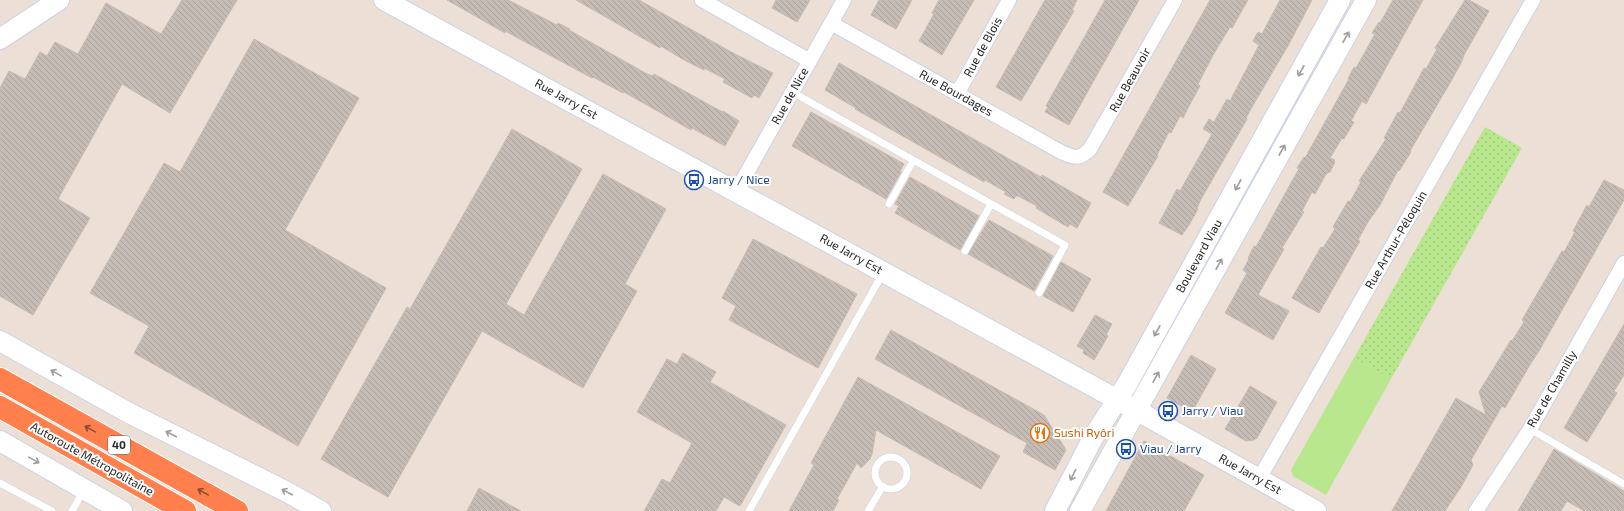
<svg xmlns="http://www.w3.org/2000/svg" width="1624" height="511" viewBox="0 0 1624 511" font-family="'Exo 2',sans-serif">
	<defs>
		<pattern id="garden-dots" width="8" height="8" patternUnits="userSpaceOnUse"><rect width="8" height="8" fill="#b9e78d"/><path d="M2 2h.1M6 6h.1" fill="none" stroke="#9fc67a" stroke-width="1.8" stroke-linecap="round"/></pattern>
		<pattern id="building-back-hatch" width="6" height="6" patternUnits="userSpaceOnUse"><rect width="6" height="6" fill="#c6bcb6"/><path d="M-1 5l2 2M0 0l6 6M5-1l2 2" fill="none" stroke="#aaa19c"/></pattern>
	</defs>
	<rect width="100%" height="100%" fill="#ebdfd6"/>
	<path fill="#b9e78d" d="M1354,358l37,21 -65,116 -33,-19 -2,-6z"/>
	<path fill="url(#garden-dots)" d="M1485,127l37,21 -131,231 -37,-21z"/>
	<path fill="url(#building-back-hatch)" stroke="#c6bbb0" d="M182,0h55l-67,113 -48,-29 -64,115 32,19 -57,97 -33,-19v-208l9,-17 16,8 15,-27 7,4 8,-14 23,12 28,-51 55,31z
		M447,0h61l49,25 1,-2 12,6 -1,1 78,44 6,2 1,-2 61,34 8,4v-1l16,10 -14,25 -33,-18 -1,2 -67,-38 -1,1 -30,-16 -1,1 -87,-47v2z
		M576,0h63l94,53 40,20 -14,25 -5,-3 -2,3 -29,-16 2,-3 -21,-11v2l-20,-10 -23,-14 -1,2z
		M776,0h34l-13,22 -25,-14z
		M879,0h33l-16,29 -25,-14z
		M939,0h35l-32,55 -23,-14 15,-27 -2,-1z
		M1045,0h32l-5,10 2,1 -53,90 -25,-14z
		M1105,0h34l-70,125 -24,-13 3,-5 -2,-1z
		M1210,0h38l-16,28 -2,-1 -17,28 -15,29 2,2 -11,20 -6,12 -3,-2 -9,17 -2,-1 -12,23 1,1 -30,50 -25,-14z
		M1280,0h32l-23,44 -37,63 -6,11 1,1 -47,82 -3,7 1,1 -9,16 -7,10 -23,-12 18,-34 3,2 32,-57 -9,-5 6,-10 5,3 13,-23 3,2 29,-56 -6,-4 5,-9 4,2z
		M1393,0h30l-57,104 -4,-3 -11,20 3,1 -10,17 -2,-1 -12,20 5,2 -1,1 1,1 -5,10 -4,2 -11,20 -3,-2 -10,19 2,1 -22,36 2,1 -26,46 31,16 -16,29 -48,-27 22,-40 -4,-3 6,-11 -1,-1 6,-12 2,1 36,-66 7,-12 -2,-1 7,-11 1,1 44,-79h-1l6,-12 2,1 19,-34 -3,-1 7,-11 1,1z
		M1465,0h4l20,11 -25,44 -3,8 -11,20 -40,68 1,1 -12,19 -1,-1 -18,35 -12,17 -10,18 2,1 -41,72 -27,-15 29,-51 2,1 12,-19 -2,-2 15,-26 2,1 11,-20 -2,-1 27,-42 -2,-1 14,-26 2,1 24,-45 2,1 11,-20 -2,-1z
		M254,39l105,59 -74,132 101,58 -88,158 -164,-93 15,-27 -59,-33 74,-130 16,9z
		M839,63l202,114 1,-2 49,28 -14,25 -7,-4 -2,3 -12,-7 -20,-12 1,-2 -19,-10h-2l-2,3 -10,-5 2,-2 -21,-12 -1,2 -129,-73 1,-1 -31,-18z
		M811,112l93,52 -4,7 1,1 -15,27 -94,-53z
		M512,129l70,40 -76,135 18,11 79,-141 63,35 -41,75 12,7 -54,97 -101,-57 -94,166 -67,-38 86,-152 3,2z
		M910,177l69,39 -19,34 -65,-37 4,-7 -4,-2z
		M1604,180l20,10v10l-85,151 -8,12 -26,45 -3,-2 -31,54 2,5 -12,22 -16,24h-53l64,-113 30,17 -7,-23 32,-52 1,1 12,-19 -2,-2 40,-69 2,1 5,-9 6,-11 -2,-1 14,-26 2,2z
		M989,220l64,36 -19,35 -66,-37z
		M753,239l104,55 -39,74 -89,-48 7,-14 -14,-8z
		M1061,262l30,17 -18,33 -30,-16z
		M1095,315l17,9 -6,11 2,1 -14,24 -11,-7 1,-3 -7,-4z
		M1624,324v51l-10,16 3,2 -30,49 -23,-14z
		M891,330l153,85 22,35 -11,20 -32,-18 4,-9 -152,-84z
		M683,353l33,19 -6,10 76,43 -46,81 -16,-9 -8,14h-72l18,-32 8,4 22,-40 -55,-31 30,-53 10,5z
		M1191,355l25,14 -24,43 -25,-14z
		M858,377l142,79 -19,33 -105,-59 -4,24 -2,5 -9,9 -4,-5 -20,36 2,1 -6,11h-44l25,-46 -3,-2z
		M1250,386l27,16 -20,36 -3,2 -8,1 -21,-12z
		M1144,441l60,34 -20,36h-78z
		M1554,449l70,42v20h-40l-17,-10 -6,10h-43z
		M479,488l42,23h-54z"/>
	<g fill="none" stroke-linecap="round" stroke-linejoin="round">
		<g stroke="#cbd3e2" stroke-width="8">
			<path id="lane" d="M792,92l273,153 -26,48
				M889,204l24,-43
				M965,251l26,-47
				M1530,429l94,55
				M875 473a16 16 0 1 1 32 0a16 16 0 1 1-32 0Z
				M0,483l52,28
				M72,511l12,-21
				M749,511l134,-238
				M868,511l15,-25"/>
		</g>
		<g stroke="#cbd3e2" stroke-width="16">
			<path id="street" d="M702,0l108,61
				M831,23l230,129c14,6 18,8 29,-3l85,-149
				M957,94l52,-94
				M736,192l108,-192
				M1259,479l274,-479
				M1476,511l54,-82 94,-166"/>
		</g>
		<g stroke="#cbd3e2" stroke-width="22">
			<path id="secondary" d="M384,0l734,400 198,111
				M0,39l59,-39
				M0,341l129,72 156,78 36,20
				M0,441l122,70
				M1055,511l39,-75 32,-50 214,-386
				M1080,511l286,-511"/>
		</g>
		<g stroke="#fff" stroke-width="24">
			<path id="highway" d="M0,379l237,132
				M0,407l185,104"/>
		</g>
		<use href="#lane" stroke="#fff" stroke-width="7"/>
		<use href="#street" stroke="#fff" stroke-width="14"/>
		<use href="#secondary" stroke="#fff" stroke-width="20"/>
		<use href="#highway" stroke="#ff7f4d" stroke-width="22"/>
	</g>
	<defs><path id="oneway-shaft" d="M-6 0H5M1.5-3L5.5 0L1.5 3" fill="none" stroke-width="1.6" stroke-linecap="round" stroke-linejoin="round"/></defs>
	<g stroke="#9d9d9d">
		<use href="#oneway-shaft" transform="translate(1346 37) rotate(-61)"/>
		<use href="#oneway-shaft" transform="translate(1301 71) rotate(119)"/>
		<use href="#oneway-shaft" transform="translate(1282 150) rotate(-61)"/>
		<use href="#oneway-shaft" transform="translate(1238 185) rotate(119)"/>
		<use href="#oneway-shaft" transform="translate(1219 264) rotate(-61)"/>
		<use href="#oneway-shaft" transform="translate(1157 331) rotate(119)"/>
		<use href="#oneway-shaft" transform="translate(56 373) rotate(-151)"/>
		<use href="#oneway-shaft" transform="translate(1156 377) rotate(-61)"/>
		<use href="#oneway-shaft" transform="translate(171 434) rotate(-153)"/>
		<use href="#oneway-shaft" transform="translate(34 460) rotate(29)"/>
		<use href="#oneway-shaft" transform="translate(1073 475) rotate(116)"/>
		<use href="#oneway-shaft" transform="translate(287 492) rotate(-152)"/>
	</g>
	<g stroke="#884e38">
		<use href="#oneway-shaft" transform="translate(90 429) rotate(-151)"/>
		<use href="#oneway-shaft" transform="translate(203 492) rotate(-151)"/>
	</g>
	<defs>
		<g id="bus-ring" transform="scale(1)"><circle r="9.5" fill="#fff" stroke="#1a4fb4" stroke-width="1.5"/><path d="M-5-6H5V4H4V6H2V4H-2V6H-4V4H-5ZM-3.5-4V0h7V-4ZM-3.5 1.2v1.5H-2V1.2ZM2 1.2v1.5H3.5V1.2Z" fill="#1a4fb4"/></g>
		<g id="restaurant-ring" transform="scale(1)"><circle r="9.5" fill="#fff" stroke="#e8710a" stroke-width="1.5"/><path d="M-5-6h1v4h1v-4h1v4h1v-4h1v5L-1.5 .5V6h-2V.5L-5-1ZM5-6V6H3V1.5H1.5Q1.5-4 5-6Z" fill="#e8710a"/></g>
	</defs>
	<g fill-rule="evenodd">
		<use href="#bus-ring" x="694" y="180"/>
		<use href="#bus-ring" x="1168" y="411"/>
		<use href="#restaurant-ring" x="1040" y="433"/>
		<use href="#bus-ring" x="1126" y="449"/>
	</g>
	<g text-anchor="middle" stroke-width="4" stroke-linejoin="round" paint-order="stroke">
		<rect fill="#fff" stroke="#676767" stroke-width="1" x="108" y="436" width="22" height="18" rx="3"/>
		<g font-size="11" font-weight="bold" fill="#262626">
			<text x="119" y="449">40</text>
		</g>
		<g font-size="12" fill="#262626" stroke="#fff">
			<text transform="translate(983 47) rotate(-61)" y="4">Rue de Blois</text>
			<text transform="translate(1130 80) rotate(-61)" y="4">Rue Beauvoir</text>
			<text transform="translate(956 93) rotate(29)" y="4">Rue Bourdages</text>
			<text transform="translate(790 96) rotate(-61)" y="4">Rue de Nice</text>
			<text transform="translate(566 99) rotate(29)" y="4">Rue Jarry Est</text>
			<text transform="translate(1396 240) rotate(-60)" y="4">Rue Arthur-Péloquin</text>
			<text transform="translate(851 254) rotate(29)" y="4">Rue Jarry Est</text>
			<text transform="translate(1199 256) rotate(-61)" y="4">Boulevard Viau</text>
			<text transform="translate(1552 389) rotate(-60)" y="4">Rue de Chamilly</text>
			<text transform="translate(92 459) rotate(29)" y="4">Autoroute Métropolitaine</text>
			<text transform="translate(1250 474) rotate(29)" y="4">Rue Jarry Est</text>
		</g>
		<g font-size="12" fill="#164399" stroke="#fff" text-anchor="start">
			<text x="708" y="184">Jarry / Nice</text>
			<text x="1182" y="415">Jarry / Viau</text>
			<text x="1140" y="453">Viau / Jarry</text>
		</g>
		<g font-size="12" fill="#c56008" stroke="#fff" text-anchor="start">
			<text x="1054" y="437">Sushi Ryôri</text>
		</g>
	</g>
</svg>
